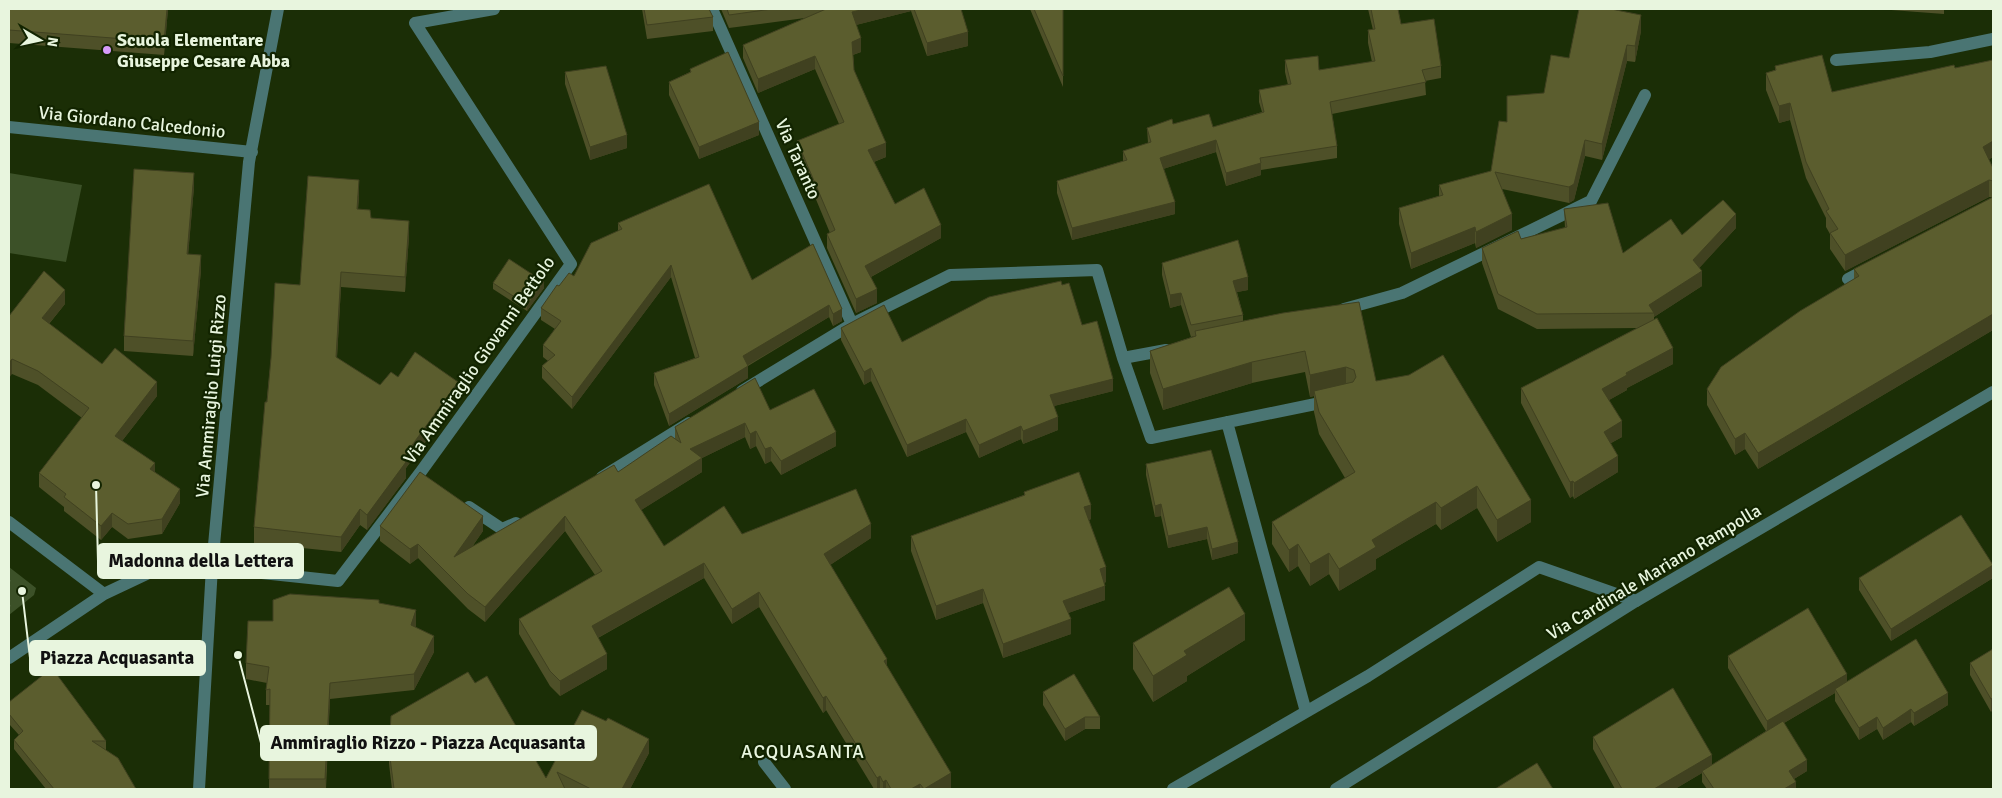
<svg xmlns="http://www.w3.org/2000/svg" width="2002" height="798" viewBox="0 0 2002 798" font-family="Signika,sans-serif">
	<defs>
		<pattern id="park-tufts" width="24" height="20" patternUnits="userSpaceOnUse" patternTransform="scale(1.25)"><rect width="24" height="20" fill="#3c5128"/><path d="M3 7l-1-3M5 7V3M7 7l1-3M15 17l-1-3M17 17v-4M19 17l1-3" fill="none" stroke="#586b47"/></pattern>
	</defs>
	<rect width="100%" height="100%" fill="#1b2e06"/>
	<path fill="#3c5128" d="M9,173l73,12 -16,77 -57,-9z"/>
	<path fill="url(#park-tufts)" d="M9,567l27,21 -2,7 -25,20z"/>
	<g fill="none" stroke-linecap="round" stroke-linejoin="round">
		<path stroke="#4a7573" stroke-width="12" d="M712,9l140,315
			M1836,60l94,-8 63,-13
			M9,127l243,25
			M1848,279l21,-11
			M1344,309l58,-16 189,-92 54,-106
			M1123,358l43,-8
			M742,391l110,-67 98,-49 147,-5 26,88 28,80 179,-37
			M1227,422l79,290
			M602,477l87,-54
			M469,507l33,22 14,-6
			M9,522l95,72
			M9,658l95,-64 53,-25 30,-4 151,16 82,-108 151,-209 -156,-241 79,-14
			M764,762l21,27
			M199,789l13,-222 37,-405 29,-153
			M1173,789l195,-113 171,-109 97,34"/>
		<path stroke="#4a7573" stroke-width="12" d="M1336,789l300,-188 357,-209"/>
	</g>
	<path fill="#4e5028" d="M9,9h159l-4,46 -155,-12z
		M642,9h67l4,8v14l-66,8z
		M721,9h240l7,37 -41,10 -16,-45 -55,14 5,27 -8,3 1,15 32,87 -12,5 21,42 46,34 -70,39 6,26 -21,10 -29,-65v-14l3,-1 -33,-79v-13l42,-17 -24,-55 -57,24 -15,-35v-13l62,-27 -76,10z
		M1030,9h33v78z
		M1368,9h30l3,15 40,42v12l-16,3 1,14 -94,19 5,32v12l-76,12v5l-35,11 -10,-34 -53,17 12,45 -103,26 -15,-47v-12l66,-20v-10l25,-8 -1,-15 26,-4 40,3 49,-15 -3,-10v-12l29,-5 -3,-13v-12l34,10 53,-8 -4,-19v-13h5z
		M1829,9h115v5l-53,-4h-62z
		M1641,31l-6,31 -8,-1 -25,99 -17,-4 -11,44 -5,3 -67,-14 10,41 -36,18 -1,-5 -64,26 -12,-45v-16l40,-12v-11l52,-14 16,-49 37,-29 25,-35z
		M1993,60v97l-4,2 4,9v162l-235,139 -13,-20 -10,6 -28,-50v-16l147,-110v-10l139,-72h-4l-144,74 -15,-22v-15l-4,-7v-9l-20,-40 -16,-58 -11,3 -13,-33v-17l9,-3v-4l57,26 123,-24z
		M690,69l69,66 -60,24 -30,-64v-13l21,-10z
		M565,72l62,76 -37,12 -25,-76z
		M194,187l-6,67 13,16 -8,86 -69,-5v-15z
		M359,196l-1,13 13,9 38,18 -4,56 -64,-5 -4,71 43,27 18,-8 60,21 -52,70v10l-39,52 -7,-5 -19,27 -87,-9v-16l17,-169 29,-73z
		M1564,209l59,44 59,-18 54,-7 -37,40 3,18 -48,31v2l19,45 -46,24v2l-18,10 13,37 -11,6 7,29 -44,27 -1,-3 -3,2 -49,-95v-15l116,-60 -100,1 -39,-20 -16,-46v-15l83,-20z
		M618,223l134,57 61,-36 29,77 -9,5 -4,-9 -81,49v12l-79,48 -15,-41v-12l41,-15 -24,-81 -99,132 -30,-31v-12l6,-5 -5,-4v-12l12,-16 -14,-9v-12l18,-22 15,-10 44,-45z
		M1162,263l86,27 -11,2 6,23v6l40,-8 93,68 155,141 -34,20 -20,-34 -36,22 -5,-6 -26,15 -34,20v10l-37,22 -10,-17 -19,12 -12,-20 -9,6 -17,-28v-22l73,-44 -26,-44 -5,-22v-16l-4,1 -5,-25 -53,11 -89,27 -13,-37v-22l45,-15 -4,1 -10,-32 -11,3 -8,-33z
		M493,283l51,5 -17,23 -34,-22z
		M1062,285l51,106 -59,15 4,24 -35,14 -2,-5 -42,19 -13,-26 -59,25 -36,-76 -7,4 -23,-45v-12l61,14z
		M65,304l-16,20 53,40 55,32 -35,45 33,31 25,31 -18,31 -34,5 -16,-12 -11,13 -37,-29v-4l-25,-20v-14l43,-55 -44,-33 -26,-11 -3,-58z
		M770,410l66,36 -55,29 -10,-14 -6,3 -9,-18 -6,3 -5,-12 -43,21v14l-61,38 23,36 78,-12 129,4 -41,27 57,102 64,121 -3,1h-74l-48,-79 -3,3 -64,-106 -27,17 -28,-46 -106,60 9,31 -47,27 -10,-10 -31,-52v-15l76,-44 -30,-44 -80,91 -17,-13 -50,-51 -8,6 -30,-23v-15l103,5 -11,16 146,-75 57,-33v-12z
		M1146,464l92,89 -26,7 -5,-21 -39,9 -7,-32 -6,1 -9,-42z
		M1024,492l67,27 -2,1 17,62 -2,1 1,17 -37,13 3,21 -68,24 -20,-55 -47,17 -25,-69v-15l113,-41z
		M1993,565v13l-102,63 -32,-51v-12z
		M379,603l37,23 -1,1 19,25 -20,38 -84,9 -4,90h-57l1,-84h-4v-15l1,-7 -21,-4v-16l27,-42z
		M1245,640l-58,36v5l-34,21 -20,-33v-26z
		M1993,649l-2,63 -21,-37v-12z
		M1728,656l119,25 101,24 -34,21 -3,-4 -28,18 -6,-11 -18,11 -24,-39v-8l-51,30 23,48 -13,8 2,10h-89l-5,-7v-9l-27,16h-60l-22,-40v-12l119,28 54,-34 -38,-63z
		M475,683l71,95 36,-68 67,43 -19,36h-238l-3,-25v-14z
		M1043,692l57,25v12h-15l-20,12 -22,-36z
		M9,702l97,39v9l30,39h-90l-32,-40v-9l5,-5 -10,-11z"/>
	<path fill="#404120" d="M167,9h1l-4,46v-13z
		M865,9h46v2l-59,15v-14z
		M1641,15v16l-6,31v-16z
		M968,32v14l-41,10v-13z
		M861,38v14l-9,3v-13z
		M1627,45v16l-25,99v-16z
		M815,56v13l-57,24v-14z
		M1790,103v17l-11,3v-17z
		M759,122v13l-60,24v-12z
		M627,135v13l-37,12v-13z
		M1216,140v12l-56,18v-12z
		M1585,140v16l-11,44 -5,3v-16z
		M1993,141v16l-10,6v-16z
		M886,143v14l-18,7v-14z
		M1261,163v12l-35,11v-13z
		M194,173v14l-7,82v-15z
		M359,180v16l-2,28v-15z
		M1989,180v17l-144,74v-16z
		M1175,202v12l-103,26v-12z
		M1512,214v16l-36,18v-16z
		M1736,214v14l-43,47v-15z
		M409,221v15l-4,56v-15z
		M941,225v13l-76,42v-14z
		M1475,227v16l-64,26v-16z
		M201,255v15l-8,86v-15z
		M671,265v12l-99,132v-12z
		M1702,271v15l-48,31v-4l-5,-8z
		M341,272v15l-5,86v-16z
		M1248,277v13l-15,3v-12z
		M544,282v6l-17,23v-6z
		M877,289v14l-21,10v-14z
		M65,290v14l-23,28v-14z
		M1181,293v12l-11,3v-13z
		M829,305v12l-86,51v-12z
		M842,309v12l-9,5v-12z
		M1993,314v16l-235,139v-16z
		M1673,348v16l-46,24v2l-25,14v-15l24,-16z
		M12,359v15l-3,4v-15z
		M1252,362v21l-89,27v-21z
		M748,366v12l-79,48v-12z
		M1346,367v22l-32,2v5l-4,1v-22z
		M871,368v13l-7,4v-13z
		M1113,379v12l-63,16v-12z
		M157,382v14l-42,54v-14z
		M458,382v16l-52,70v10l-39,52v-15l35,-56z
		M1058,417v13l-35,14v-13z
		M966,419v13l-59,25v-12z
		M1622,421v16l-18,10v-15z
		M745,423v14l-43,21v14l-67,42v-14l55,-51z
		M1021,426v13l-42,19v-13z
		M756,431v15l-6,3v-15z
		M836,432v14l-55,29v-14z
		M1745,433v16l-10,6v-16z
		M771,447v14l-6,3v-15z
		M1618,456v16l-44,27v-16z
		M155,463v15l-5,-9z
		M1573,481v15l-3,2v-16z
		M1477,486v22l-36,22v-22z
		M180,489v14l-18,31v-15z
		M1531,500v22l-34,20v-22z
		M1436,502v22l-60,35v10l-37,22v-22l33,-29z
		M1161,504v12l-6,1v-11z
		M1091,505v14l-7,3v-15z
		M360,509v16l-19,27v-15z
		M112,513v14l-11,13v-14z
		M483,516v15l-29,41v-15z
		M565,516v15l-80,91v-15z
		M871,524v14l-47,31v-15z
		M1207,527v12l-39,9v-12z
		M1238,542v11l-26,7v-11z
		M418,544v14l-8,6v-15z
		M1298,544v22l-9,6v-22z
		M1329,553v21l-19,12v-22z
		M704,563v15l-112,63v-15z
		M1993,565v13l-102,63v-12z
		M1106,567v15l-6,2v-15z
		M1105,586v14l-42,15v-14z
		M983,589v14l-47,17v-14z
		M759,592v15l-27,17v-15z
		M416,610v16l-5,15v-16z
		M1245,614v26l-58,36v5l-34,21v-26l31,-25z
		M1071,619v15l-68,24v-14z
		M434,636v16l-20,38v-16z
		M607,654v15l-47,27v-15z
		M887,659v15l-3,-13z
		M1847,674v12l-12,3v4l-68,40v-12z
		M330,683v16l-5,90v-10z
		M1948,693v12l-34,21v-13z
		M826,696v14l-3,3v-15z
		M1993,698v12l-2,2v-13z
		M1911,709v13l-28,18v-12z
		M1085,717v12l-20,12v-12z
		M1877,717v12l-18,11v-12z
		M649,739v14l-19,36h-8z
		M1712,755v12l-10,4v2l-27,16h-21z
		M1807,760v11l-18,11v-11z
		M951,773v15l-3,1h-24z
		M880,776v13h-3v-11z
		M886,780v9h-3v-7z
		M1796,782v7h-12z
		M920,784v5h-9z"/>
	<path fill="#5b5d2e" stroke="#404120" d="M9,9h158l-3,33 -155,-12z
		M644,9h65l4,8 -66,8z
		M727,9h45l-43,6z
		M826,9h39l-13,3 9,26 -9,4 2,28 32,73 -18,7 27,54 29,-16 17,37 -76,41 12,23 -21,10 -29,-65 8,-4 -38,-89 47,-19 -29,-66 -57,23 -15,-34z
		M914,9h47l7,23 -41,11z
		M1034,9h29v67z
		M1371,9h27l3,15 33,-5 7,47 -19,4 4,12 -96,20 7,44 -77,12 1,5 -35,10 -10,-33 -56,18 15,44 -103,26 -15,-47 70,-21 -4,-9 28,-9 -4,-14 25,-9 1,5 36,-10 4,13 51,-15 -5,-22 32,-6 -6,-24 33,-4 1,14 56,-9 -7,-31 7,-1z
		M1579,9h32l30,6 -6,31 -8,-1 -25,99 -17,-4 -11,44 -5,3 -74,-15 17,42 -36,18 -1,-5 -64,26 -12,-45 44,-13 -4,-10 52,-14 8,-50 8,1v-26l37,-3 7,-38 18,3z
		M728,52l31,70 -60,25 -30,-65 22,-10 -1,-3z
		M1822,55l10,37 122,-27 1,3 38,-8v81l-10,6 10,21v13l-4,-1 -144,75 -15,-22 8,-4 -12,-18 3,-2 -23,-47 -16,-59 -11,3 -13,-33 10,-3 -1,-4z
		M606,66l21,69 -37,12 -25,-75z
		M134,169l60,4 -7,81 14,1 -8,86 -69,-5z
		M308,176l51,4 -2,29 13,1 1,8 38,3 -4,56 -64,-5 -5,85 44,28 11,-13 7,5 17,-25 43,30 -56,77 4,3 -39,53 -7,-6 -19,28 -87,-10 11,-125h2l4,-44 4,-75 25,2z
		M709,184l43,96 61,-36 29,65 -9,5 -4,-9 -86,51 5,10 -79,48 -15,-41 45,-16 -28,-92 -99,132 -30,-31 13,-11 -12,-10 18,-24 -20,-13 16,-23 2,1 10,-13 5,3 17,-33 31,-14 -4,-6z
		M1993,197v117l-235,139 -13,-20 -10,6 -28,-50 14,-22 79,-56 59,-35 -5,-7z
		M1723,200l13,14 -43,46 9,11 -53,34 5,8 -117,1 -39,-20 -16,-46 36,-17 3,8 46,-12 -3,-18 44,-6 15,50 48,-34 11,16z
		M1238,240l10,37 -15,4 10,34 -52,10 -10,-32 -11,2 -8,-32z
		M509,259l35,23 -17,23 -34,-22z
		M44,271l21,19 -23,28 60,46 13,-16 42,34 -42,54 40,27 -5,6 30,20 -18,30 -34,5 -16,-11 -11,13 -37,-29 2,-3 -27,-21 50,-65 -51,-37 -26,-12 -3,4v-47z
		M1061,281l1,4 7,-2 13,42 15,-4 16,58 -63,16 8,22 -35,14 -2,-5 -42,19 -13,-26 -59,26 -36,-77 -7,4 -23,-44 43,-23 18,37 87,-45z
		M1359,302l17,79 33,-6 34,-20 88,145 -34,20 -20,-34 -36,22 -5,-6 -26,15 -38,23 4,7 -37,22 -10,-16 -19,11 -12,-20 -9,6 -17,-28 83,-50 -36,-60 -5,-21 39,-9 3,-5 -2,-7 -8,-3 -36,8 -5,-24 -53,11 -89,27 -13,-38 46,-15 -1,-5 88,-18z
		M1657,318l16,30 -47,25 1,2 -25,14 20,32 -18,11 14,24 -44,27 -1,-2 -3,1 -49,-94z
		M755,378l15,32 44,-21 22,43 -55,29 -10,-14 -6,2 -9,-18 -6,3 -5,-11 -55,26 12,9 -67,42 29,46 60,-40 18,28 114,-45 15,35 -47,30 63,105 -3,2 67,112 -27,16 -4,-5 -9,5h-20l-5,-9 -3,2 -3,-6 -3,2 -51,-82 -3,2 -64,-106 -27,17 -28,-46 -112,63 15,28 -47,27 -10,-10 -31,-52 83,-48 -37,-55 -80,91 -17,-13 -50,-50 -8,5 -30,-23 40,-54 63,44 -29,41 160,-92 4,7 53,-36 10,7 -6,-16z
		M1211,450l27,92 -26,7 -5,-22 -39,9 -7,-32 -6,2 -9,-42z
		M1079,472l12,33 -7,2 22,60 -6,2 5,17 -42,15 8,18 -68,25 -20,-55 -47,17 -25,-70 114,-41 -1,-3z
		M1961,515l32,50 -102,64 -32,-51z
		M1229,587l16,27 -61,37 3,4 -34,21 -20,-33z
		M290,594l89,6v3l37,7 -5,15 23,11 -20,38 -84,9 -5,96h-56l1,-90 -4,1 3,-23 -23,-4 2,-42h25v-21z
		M1808,608l39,66 -80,47 -39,-65z
		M1916,639l32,54 -34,20 -3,-4 -28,19 -6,-11 -18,11 -24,-39z
		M1993,649v49l-2,1 -21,-36z
		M52,668l54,73h-14l26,17 18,31h-82l-40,-49 9,-9 -14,-17v-12z
		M468,672l7,11 12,-7 59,102 36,-68 24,11 2,-3 41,21 -27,50h-31l-34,-17 8,17h-171l-5,-39 2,-34z
		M1074,674l26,43h-15l-20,12 -22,-37z
		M1673,688l39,67 -58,34h-32l-29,-52z
		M1783,721l24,39 -18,11 7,11 -12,7h-70l-12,-18z
		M1537,763l16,26h-58z"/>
	<circle fill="#d69bfa" stroke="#122400" stroke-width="2" cx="107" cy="50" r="5"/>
	<g text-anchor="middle" stroke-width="4.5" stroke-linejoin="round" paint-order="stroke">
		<g font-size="18" font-weight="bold" fill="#e8f5de" stroke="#122400" text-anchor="start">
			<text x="117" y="46">Scuola Elementare<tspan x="117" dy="21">Giuseppe Cesare Abba</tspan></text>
		</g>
		<g font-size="18" fill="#e8f5de" stroke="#122400">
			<text transform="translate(132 122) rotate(6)" y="6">Via Giordano Calcedonio</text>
			<text transform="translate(798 159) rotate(66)" y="6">Via Taranto</text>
			<text transform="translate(479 360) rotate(-55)" y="6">Via Ammiraglio Giovanni Bettolo</text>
			<text transform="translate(211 396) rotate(-85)" y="6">Via Ammiraglio Luigi Rizzo</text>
			<text transform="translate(1654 572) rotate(-31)" y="6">Via Cardinale Mariano Rampolla</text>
		</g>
		<g font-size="19" letter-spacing="1" fill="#e8f5de" stroke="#122400">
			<text x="803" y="758">ACQUASANTA</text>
		</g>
	</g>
	<path fill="none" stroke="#e8f5de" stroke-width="2" d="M96 485L98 561M22 591L30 658M238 655L261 743"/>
	<g fill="#e8f5de" stroke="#122400" stroke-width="2">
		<circle cx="96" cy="485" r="5"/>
		<circle cx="22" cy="591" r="5"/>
		<circle cx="238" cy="655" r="5"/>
	</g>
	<g fill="#e8f5de" stroke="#e8f5de" stroke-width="2">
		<rect x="98" y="544" width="205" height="34" rx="5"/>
		<rect x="30" y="641" width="175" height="34" rx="5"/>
		<rect x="261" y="726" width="335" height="34" rx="5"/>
	</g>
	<g font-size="19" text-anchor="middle" font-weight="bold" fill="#111">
		<text x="201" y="567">Madonna della Lettera</text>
		<text x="117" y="664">Piazza Acquasanta</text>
		<text x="428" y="749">Ammiraglio Rizzo - Piazza Acquasanta</text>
	</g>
	<rect width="2002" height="798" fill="none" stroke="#e8f5de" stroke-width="20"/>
	<g transform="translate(40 40) rotate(99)" stroke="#122400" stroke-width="4" paint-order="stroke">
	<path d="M0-4L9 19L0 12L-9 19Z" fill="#e8f5de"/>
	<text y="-8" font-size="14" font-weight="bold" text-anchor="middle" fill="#e8f5de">N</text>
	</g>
</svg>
